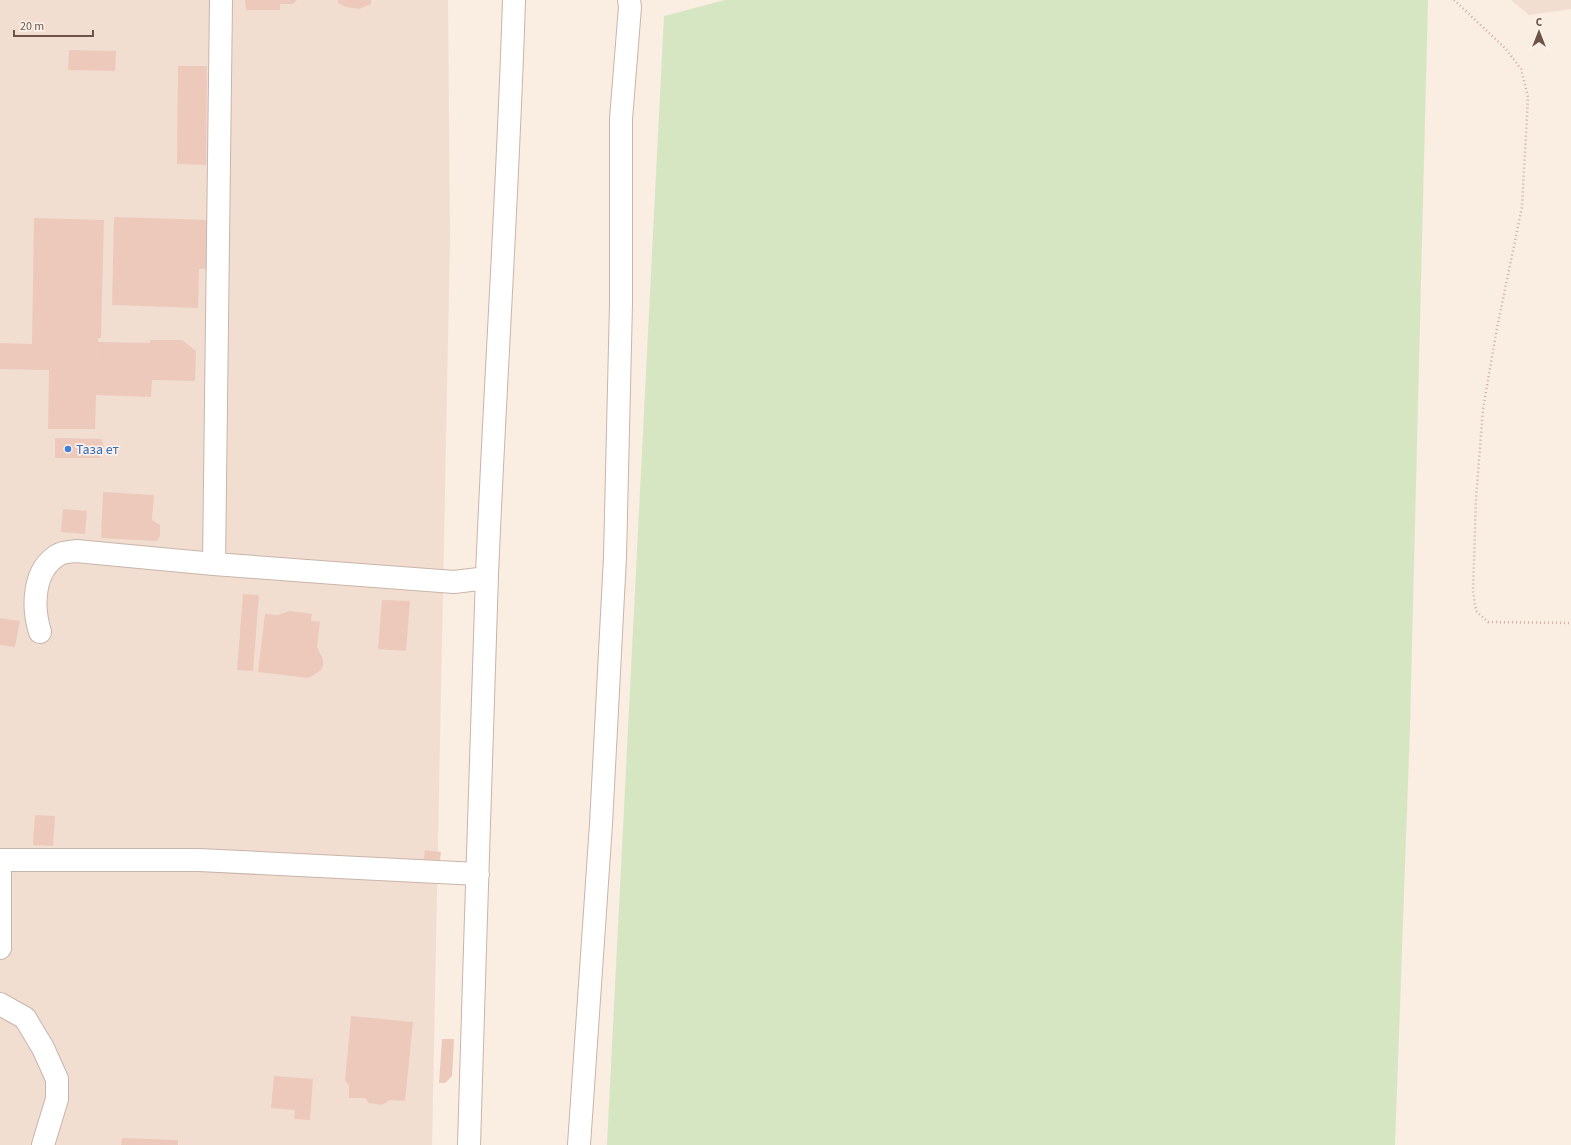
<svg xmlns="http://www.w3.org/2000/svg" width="1571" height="1145" viewBox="0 0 1571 1145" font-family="'Source Sans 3',sans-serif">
	<rect width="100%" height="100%" fill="#faede2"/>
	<path fill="#f1ded1" d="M0,0h448l2,239 -18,906h-432z
		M1511,0h60v9l-42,6z"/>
	<path fill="#d6e6c2" d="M725,0h703l-18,726 -15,419h-788l57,-1129z"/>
	<path fill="#edc9bc" d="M245,0h52l-4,4h-13v6h-34z
		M338,0h33v4l-12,5 -13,-2 -8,-4z
		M69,50l47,1 -1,20 -47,-1z
		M178,66h29l-1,99 -29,-1z
		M114,217l97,3 -1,49h-11l-1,39 -86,-3z
		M34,218l70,2 -3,118h-3l-1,34 1,-30 52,1v-3h32l14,11 -1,30 -43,-1 -1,17 -55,-2 -1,34h-47l1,-59 -49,-1v-26l32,1z
		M55,438l46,1 3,8 -4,1v10h-45z
		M103,492l51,3 -2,25 8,5v11l-3,5 -56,-3z
		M63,509l24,2 -2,23 -24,-2z
		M243,594l16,1 -6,76 -16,-1z
		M382,600l28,1 -4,50 -28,-2z
		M290,611l22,3 -1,7 9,1 -3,25 6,12v6l-2,5 -12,8 -51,-6 7,-58 12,1z
		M0,618l20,3 -5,26 -15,-2z
		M35,815l20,1 -2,30 -20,-1z
		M425,850l16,2 -1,8 -16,-1z
		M351,1016l62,6 -8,79 -15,-1 -8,5 -13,-2 -4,-5h-16v-13l-4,-4z
		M442,1039h12l-2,37 -7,7h-6z
		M274,1076l39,3 -3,41 -16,-1 1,-9 -24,-2z
		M122,1138l56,2v5h-57z"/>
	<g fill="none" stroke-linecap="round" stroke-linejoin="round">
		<g stroke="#c9b4aa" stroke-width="24">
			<path id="minor" d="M214,564l7,-564
				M40,632c-8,-26 -7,-62 18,-77 4,-3 12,-3 18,-4l138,13 240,18 33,-4
				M0,860h199l279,14
				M0,873v75
				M0,1004l25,14 18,30 14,31v20l-14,46
				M469,1145c6,-190 11,-380 18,-570 8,-192 21,-383 27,-575
				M579,1145l22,-321 14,-267 6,-254v-184l9,-112 -1,-7"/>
		</g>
		<path stroke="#d1aca0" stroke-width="2.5" stroke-dasharray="1 3" stroke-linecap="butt" d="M1454,0l52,49 15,20 7,28 -6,110 -25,121 -14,81 -7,90 -3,92 3,20 12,11 83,1"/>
		<use href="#minor" stroke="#fff" stroke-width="22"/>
	</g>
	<circle fill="#3f7fe0" stroke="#fdf2e8" stroke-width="1.5" cx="68" cy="449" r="4"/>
	<g text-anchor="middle" stroke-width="3.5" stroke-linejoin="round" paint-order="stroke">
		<g font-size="14" fill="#366cbe" stroke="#fdf2e8" text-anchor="start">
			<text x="76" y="454">Таза ет</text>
		</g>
	</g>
	<g transform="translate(1539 32)" stroke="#fdf2e8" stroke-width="3" paint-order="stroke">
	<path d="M0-3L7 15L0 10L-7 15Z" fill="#6f534b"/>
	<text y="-6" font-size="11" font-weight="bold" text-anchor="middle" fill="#6f534b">С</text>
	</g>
	<path d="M14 30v6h79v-6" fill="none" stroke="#6f534b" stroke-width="2"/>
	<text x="20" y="30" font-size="12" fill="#6f534b" stroke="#fdf2e8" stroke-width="3" paint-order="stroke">20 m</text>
</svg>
